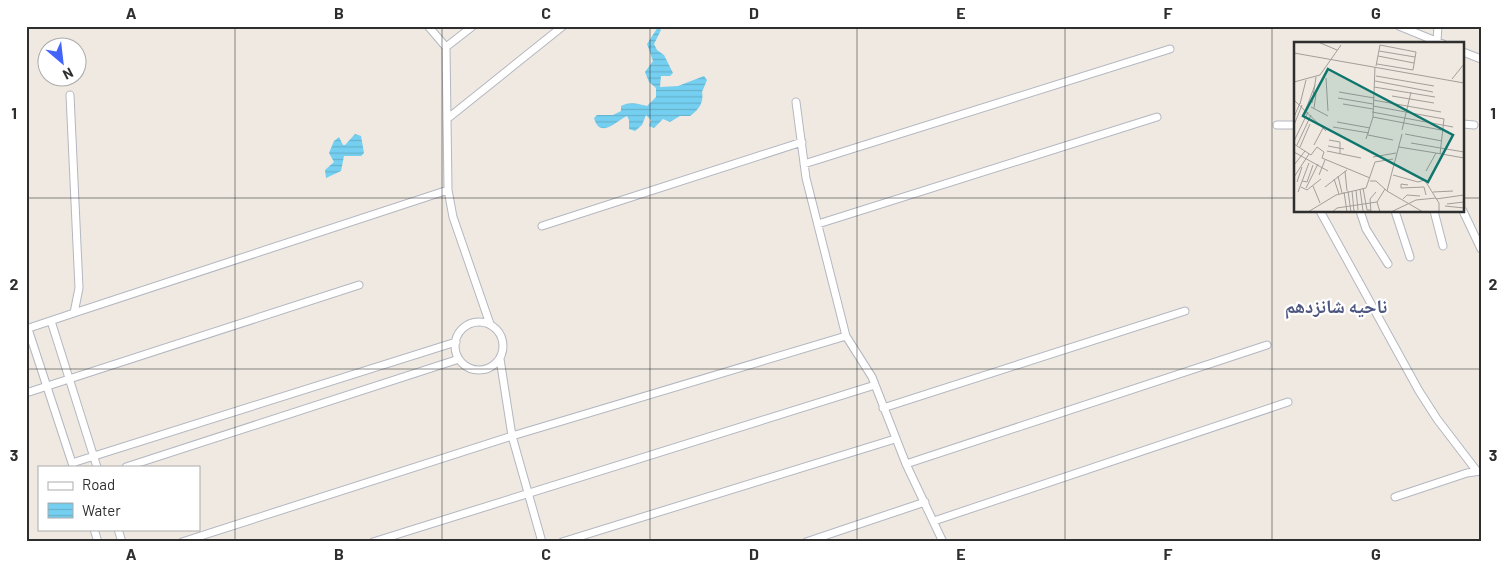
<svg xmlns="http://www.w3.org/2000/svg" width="1507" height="568" viewBox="0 0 1507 568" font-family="Barlow,'Noto Naskh Arabic',sans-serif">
	<defs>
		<pattern id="water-rules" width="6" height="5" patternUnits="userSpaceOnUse" patternTransform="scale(1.25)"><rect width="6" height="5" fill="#75cff0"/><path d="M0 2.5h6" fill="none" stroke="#66b2ce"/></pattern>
	</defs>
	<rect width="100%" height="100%" fill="#efe9e1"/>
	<path fill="url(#water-rules)" d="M658,27l3,3 -7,14 3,6 7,5 9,18 -3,3h-9l-1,11 18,-1 26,-10 3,4 -5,12c2,10 -3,18 -12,24h-10l-10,6 -7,-3 -9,9 -5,-2 2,-6 -5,-5 -4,10 -7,6 -6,-2v-9l-2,-4c-7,2 -27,25 -33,2l3,-3h16l8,-4v-5c10,-5 17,-2 26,0l9,-9v-9l-7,-6 -4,-10 8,-11 -6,-17z
		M355,134l6,2 3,17 -3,3h-17l-3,15 -15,7 -1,-8 9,-8 -5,-9 5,-12 5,-4 4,8h2z"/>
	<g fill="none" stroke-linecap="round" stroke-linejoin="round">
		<g stroke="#b4b7c1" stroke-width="9">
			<path id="minor" d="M428,26l18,21 2,143 5,27 37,107
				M1399,26l44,18
				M1437,41l1,-15
				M446,47l27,-21
				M1463,52l18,7
				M796,102l10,76 40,158 26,41 34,87 37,78
				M447,119l116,-93
				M1463,124l11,1
				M1277,125h19
				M804,164l366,-115
				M1320,211l99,180 18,28 39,51
				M1360,211l6,18 22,35
				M1395,211l15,46
				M1434,211l9,35
				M1463,211l18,38
				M818,224l339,-107
				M542,226l260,-84
				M74,313l374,-123
				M51,321l46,146
				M455 346a24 24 0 1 1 48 0a24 24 0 1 1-48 0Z
				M26,329l48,-16 5,-25 -9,-193
				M28,329l45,137
				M500,359l12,77 30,106
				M26,393l333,-108
				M883,408l302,-97
				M72,463l384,-121
				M906,464l361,-119
				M126,467l333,-108
				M1395,497l72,-24 14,-2
				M934,521l354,-119
				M94,529l4,13
				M118,529l4,13
				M182,542l330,-106 334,-100
				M373,542l502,-157
				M562,542l333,-103
				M806,542l119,-40"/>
		</g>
		<use href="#minor" stroke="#fff" stroke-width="7"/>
	</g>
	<path fill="none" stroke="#2e2e2e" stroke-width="1" stroke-opacity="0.55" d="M235,26v516M442,26v516M650,26v516M857,26v516M1065,26v516M1272,26v516M26,198h1270M1463,198h18M26,369h1455"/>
	<g text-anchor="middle" stroke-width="4.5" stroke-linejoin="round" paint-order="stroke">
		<g font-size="19" font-weight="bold" fill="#4d5680" stroke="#fff">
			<text x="1336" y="313">ناحیه شانزدهم</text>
		</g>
	</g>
	<g transform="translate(1294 42)">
		<rect width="170" height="170" fill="#efe9e1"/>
		<path fill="none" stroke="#a29e99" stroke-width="1" d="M24,0l19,8M85,9l36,6M0,11l170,30M84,14l36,7M82,24l4,-21 36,7 -3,18 -36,-6M82,34l58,10M32,36l2,33M158,37l12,-15M81,39l58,11M0,40l26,-7 21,-30M80,45l61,10M45,50l35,6M20,51l2,1 -2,14M98,54l42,7M44,56l35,6M0,58l32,31M79,58l68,12M18,61l4,-26M6,62l6,-24M49,62l30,5M79,64l71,13M17,65l17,9M12,67l9,-24M78,70l81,15M0,75l6,-14M79,75l68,13M43,80l33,6M0,83l8,-20M39,85l36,6M108,88l9,-38M111,92l37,7M74,93l25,5M72,97l7,-22 2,-50M35,98l11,2v12M0,99l14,-29M117,101l53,9M0,102l17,11 6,-8 7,5 -2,6 48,20M3,103l14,-30M20,103l9,-17M34,104l16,3M6,105l10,-23M105,105l37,6M33,109l34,7M0,110l34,19M146,112l4,-35M79,115l23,-4M0,123l11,-14M51,129l2,20M132,129l10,-18 28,5M25,133l6,-15M99,133l25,7 7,-2M44,134l4,17M0,135l15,-23M40,137l5,15M130,137l15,24v9M8,139l5,1 6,-17M76,139h6l11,10 36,21M3,140l5,-15M114,143l-7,-1v4l23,-1 2,8M19,144l7,17M7,145l6,3 14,-11M31,145l22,-17M12,146l12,-24M69,146l4,22h4M66,147l3,22M62,148l2,20M54,149l3,21M58,149l2,20M93,149l15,-57M4,150l11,-29M50,150l3,20M139,150l20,-1M109,157l4,-4 13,1M142,157l28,-4M153,162l17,-2M151,164l19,2M14,170l28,-17 30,-7 9,-26 18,-3M38,170l5,-4 40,-6M77,170l-1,-13 6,-7M86,170l-3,-10 8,-13M97,170l25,-12 20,-2"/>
		<path fill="#0f766e" fill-opacity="0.15" stroke="#0f766e" stroke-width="2.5" d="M34,27l125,66 -25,47 -125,-66z"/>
		<rect width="170" height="170" fill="none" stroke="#2e2e2e" stroke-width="2.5"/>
	</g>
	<rect width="1507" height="568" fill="none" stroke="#ffffff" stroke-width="55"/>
	<rect x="38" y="466" width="162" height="65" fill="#ffffff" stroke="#ababab"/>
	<rect x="48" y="482" width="25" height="8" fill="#ffffff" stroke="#ababab"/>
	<text x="82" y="490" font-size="15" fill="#2e2e2e">Road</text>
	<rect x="48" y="503" width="25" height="15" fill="url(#water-rules)" stroke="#ababab"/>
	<text x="82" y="516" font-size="15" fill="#2e2e2e">Water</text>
	<g transform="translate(62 62) rotate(152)"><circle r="24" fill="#ffffff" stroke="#ababab"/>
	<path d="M0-4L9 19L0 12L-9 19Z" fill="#4264fb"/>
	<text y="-8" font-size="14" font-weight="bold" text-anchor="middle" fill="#2e2e2e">N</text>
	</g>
	<rect x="28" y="28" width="1452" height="512" fill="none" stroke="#2e2e2e" stroke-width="2"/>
	<g font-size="16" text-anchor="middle" font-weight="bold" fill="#2e2e2e">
		<text x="131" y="19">A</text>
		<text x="339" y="19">B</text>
		<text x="546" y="19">C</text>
		<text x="754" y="19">D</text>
		<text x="961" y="19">E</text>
		<text x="1168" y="19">F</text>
		<text x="1376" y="19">G</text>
		<text x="14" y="119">1</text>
		<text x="1493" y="119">1</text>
		<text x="14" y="290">2</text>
		<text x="1493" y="290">2</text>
		<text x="14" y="461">3</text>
		<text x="1493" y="461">3</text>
		<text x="131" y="560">A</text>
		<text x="339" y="560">B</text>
		<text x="546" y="560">C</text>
		<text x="754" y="560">D</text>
		<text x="961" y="560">E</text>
		<text x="1168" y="560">F</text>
		<text x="1376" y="560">G</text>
	</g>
</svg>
